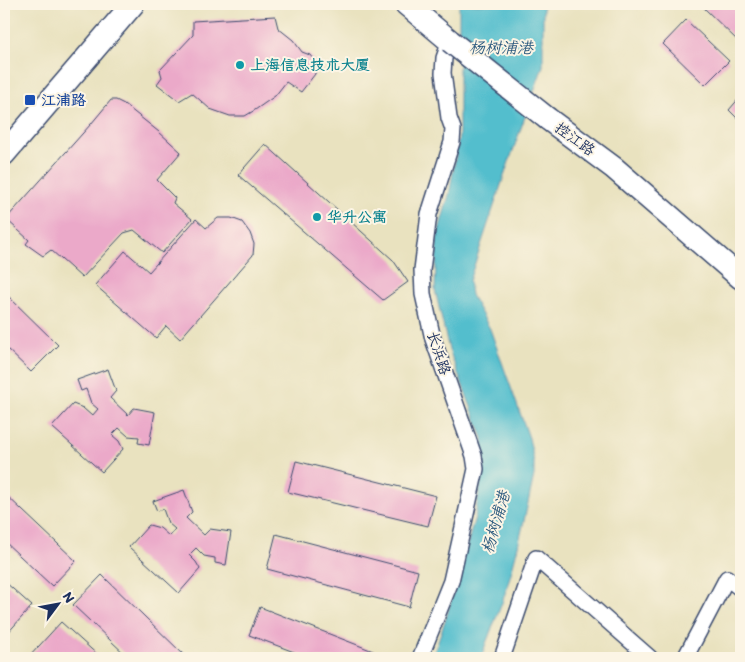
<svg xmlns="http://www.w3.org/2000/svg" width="745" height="662" viewBox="0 0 745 662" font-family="Itim,'LXGW WenKai TC',sans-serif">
	<rect width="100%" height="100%" fill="#fcf5e5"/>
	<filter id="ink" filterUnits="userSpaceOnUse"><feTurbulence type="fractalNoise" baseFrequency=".02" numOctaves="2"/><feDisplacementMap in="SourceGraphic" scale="10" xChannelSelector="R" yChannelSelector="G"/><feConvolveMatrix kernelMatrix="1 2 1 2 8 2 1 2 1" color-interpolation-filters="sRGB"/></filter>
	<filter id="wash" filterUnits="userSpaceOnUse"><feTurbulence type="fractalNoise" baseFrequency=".0096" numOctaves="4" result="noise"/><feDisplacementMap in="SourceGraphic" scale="20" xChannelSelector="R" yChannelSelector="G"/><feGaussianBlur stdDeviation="1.12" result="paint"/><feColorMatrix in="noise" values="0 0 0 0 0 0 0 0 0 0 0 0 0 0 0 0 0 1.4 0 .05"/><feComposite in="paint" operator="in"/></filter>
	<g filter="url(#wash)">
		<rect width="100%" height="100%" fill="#e9e2bf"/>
		<path fill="#52becd" stroke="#367696" d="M459,4h84v62l-38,107 -36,108 2,14 19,34 39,109 5,24v13c-9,42 -18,84 -31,125 -7,20 -16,38 -22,58h-49l15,-43 28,-98 8,-50v-29l-34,-88 -14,-60 2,-53 12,-42 10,-58z"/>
		<g id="blocks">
			<path fill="#eba9c9" d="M702,4h35l4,4v36l-40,-39z
				M275,16l3,12 15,12 9,12 8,3 5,7v12l-14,18 -15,-10 -11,14 -20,14 -10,6h-15l-20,-7 -18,-16 -13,8 -22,-17 5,-7 -2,-7 33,-35v-14z
				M686,20l43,41 -24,24 -42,-41z
				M741,96v26l-12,-12z
				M111,100h5l8,4 35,28 22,20 -24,28 18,18 -2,5 19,16 -30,34 -28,-23 -10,3 -42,45 -31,-28 -8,6 -17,-12 3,-4 -23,-21 85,-95z
				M265,144l128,116 15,22 -25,18 -145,-125z
				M218,218h13l11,4 8,11 4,11 -1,11 -73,84 -14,-13 -10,12 -61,-53 30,-34 24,21 47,-53 10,9z
				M4,292l54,53 -27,27 -27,-26z
				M108,369l8,22 -6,7 18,17 6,-7 21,4 -6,33 -11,-2 1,-6 -11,-1 -9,-8 -7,7 7,6 4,8 -21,23 -50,-45 21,-23 10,4 9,8 6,-7 -7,-6 -5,-14 -5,2 -4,-11z
				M296,461l140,35 -8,30 -140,-34z
				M184,490l8,22 -6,6 18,17 6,-6 21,3 -5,33 -11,-2v-5l-11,-2 -8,-8 -7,7 7,7 4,7 -21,24 -50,-46 20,-22 11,3 9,8 6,-7 -7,-6 -5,-14 -6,2 -4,-10z
				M4,493l72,68 -24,25 -48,-45z
				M276,534l142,37 -9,36 -142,-38z
				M102,575l85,83h-58l-56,-53z
				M4,581l28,25 -28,31z
				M260,607l131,51h-81l-61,-23z
				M61,622l40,36h-73z"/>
		</g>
	</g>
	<g filter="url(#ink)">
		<use href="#blocks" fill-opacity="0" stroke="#3a4a6d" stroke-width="1"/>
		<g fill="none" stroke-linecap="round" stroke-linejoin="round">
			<g stroke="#3a4a6d" stroke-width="18">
				<path id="street" d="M420,658l31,-77 25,-112 -2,-13 -41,-117 -10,-45 -1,-24 7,-56 23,-72 1,-13 -4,-11 -6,-45 1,-15 6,-17
					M502,658l34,-100 114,100
					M685,658l42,-80 14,11"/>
			</g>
			<g stroke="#3a4a6d" stroke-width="25">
				<path id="secondary" d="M406,4l44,37
					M548,119l66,49 127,110
					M4,154l129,-150"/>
			</g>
			<use href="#street" stroke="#fff" stroke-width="15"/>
			<use href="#secondary" stroke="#fff" stroke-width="22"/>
			<g stroke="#3a4a6d" stroke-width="25" stroke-linecap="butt">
				<path id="secondary-bridge" d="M450,41l98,78"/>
			</g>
			<use href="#secondary-bridge" stroke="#fff" stroke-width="22"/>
		</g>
	</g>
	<g fill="#0f9aa8" stroke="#fcf5e5" stroke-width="2">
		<circle cx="240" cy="65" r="5"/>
		<circle cx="317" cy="217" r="5"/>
	</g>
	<rect fill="#1a4fb4" stroke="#fcf5e5" stroke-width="2" x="24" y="94" width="12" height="12" rx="2.5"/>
	<g text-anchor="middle" stroke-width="4" stroke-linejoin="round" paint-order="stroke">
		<g font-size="15" font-weight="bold" fill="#0d838f" stroke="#fcf5e5" text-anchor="start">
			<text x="250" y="70">上海信息技术大厦</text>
			<text x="327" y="222">华升公寓</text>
		</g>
		<g font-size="15" font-weight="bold" fill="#164399" stroke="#fcf5e5" text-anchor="start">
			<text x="41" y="105">江浦路</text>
		</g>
		<g font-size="15" fill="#1b2f5e" stroke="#fcf5e5">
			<text transform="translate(575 139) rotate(36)" y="5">控江路</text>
			<text transform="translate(439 353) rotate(72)" y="5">长浜路</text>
		</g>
		<g font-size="16" font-style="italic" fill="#2c5a7f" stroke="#fcf5e5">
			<text x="501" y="53">杨树浦港</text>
			<text transform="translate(495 522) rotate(-74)" y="6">杨树浦港</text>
		</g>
	</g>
	<rect width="745" height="662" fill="none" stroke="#fcf5e5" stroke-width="20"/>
	<g transform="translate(58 604) rotate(58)" stroke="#fcf5e5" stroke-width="4" paint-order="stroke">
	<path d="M0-4L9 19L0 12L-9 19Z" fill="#1b2f5e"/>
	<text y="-8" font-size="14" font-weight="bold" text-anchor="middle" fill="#1b2f5e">N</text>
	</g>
</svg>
